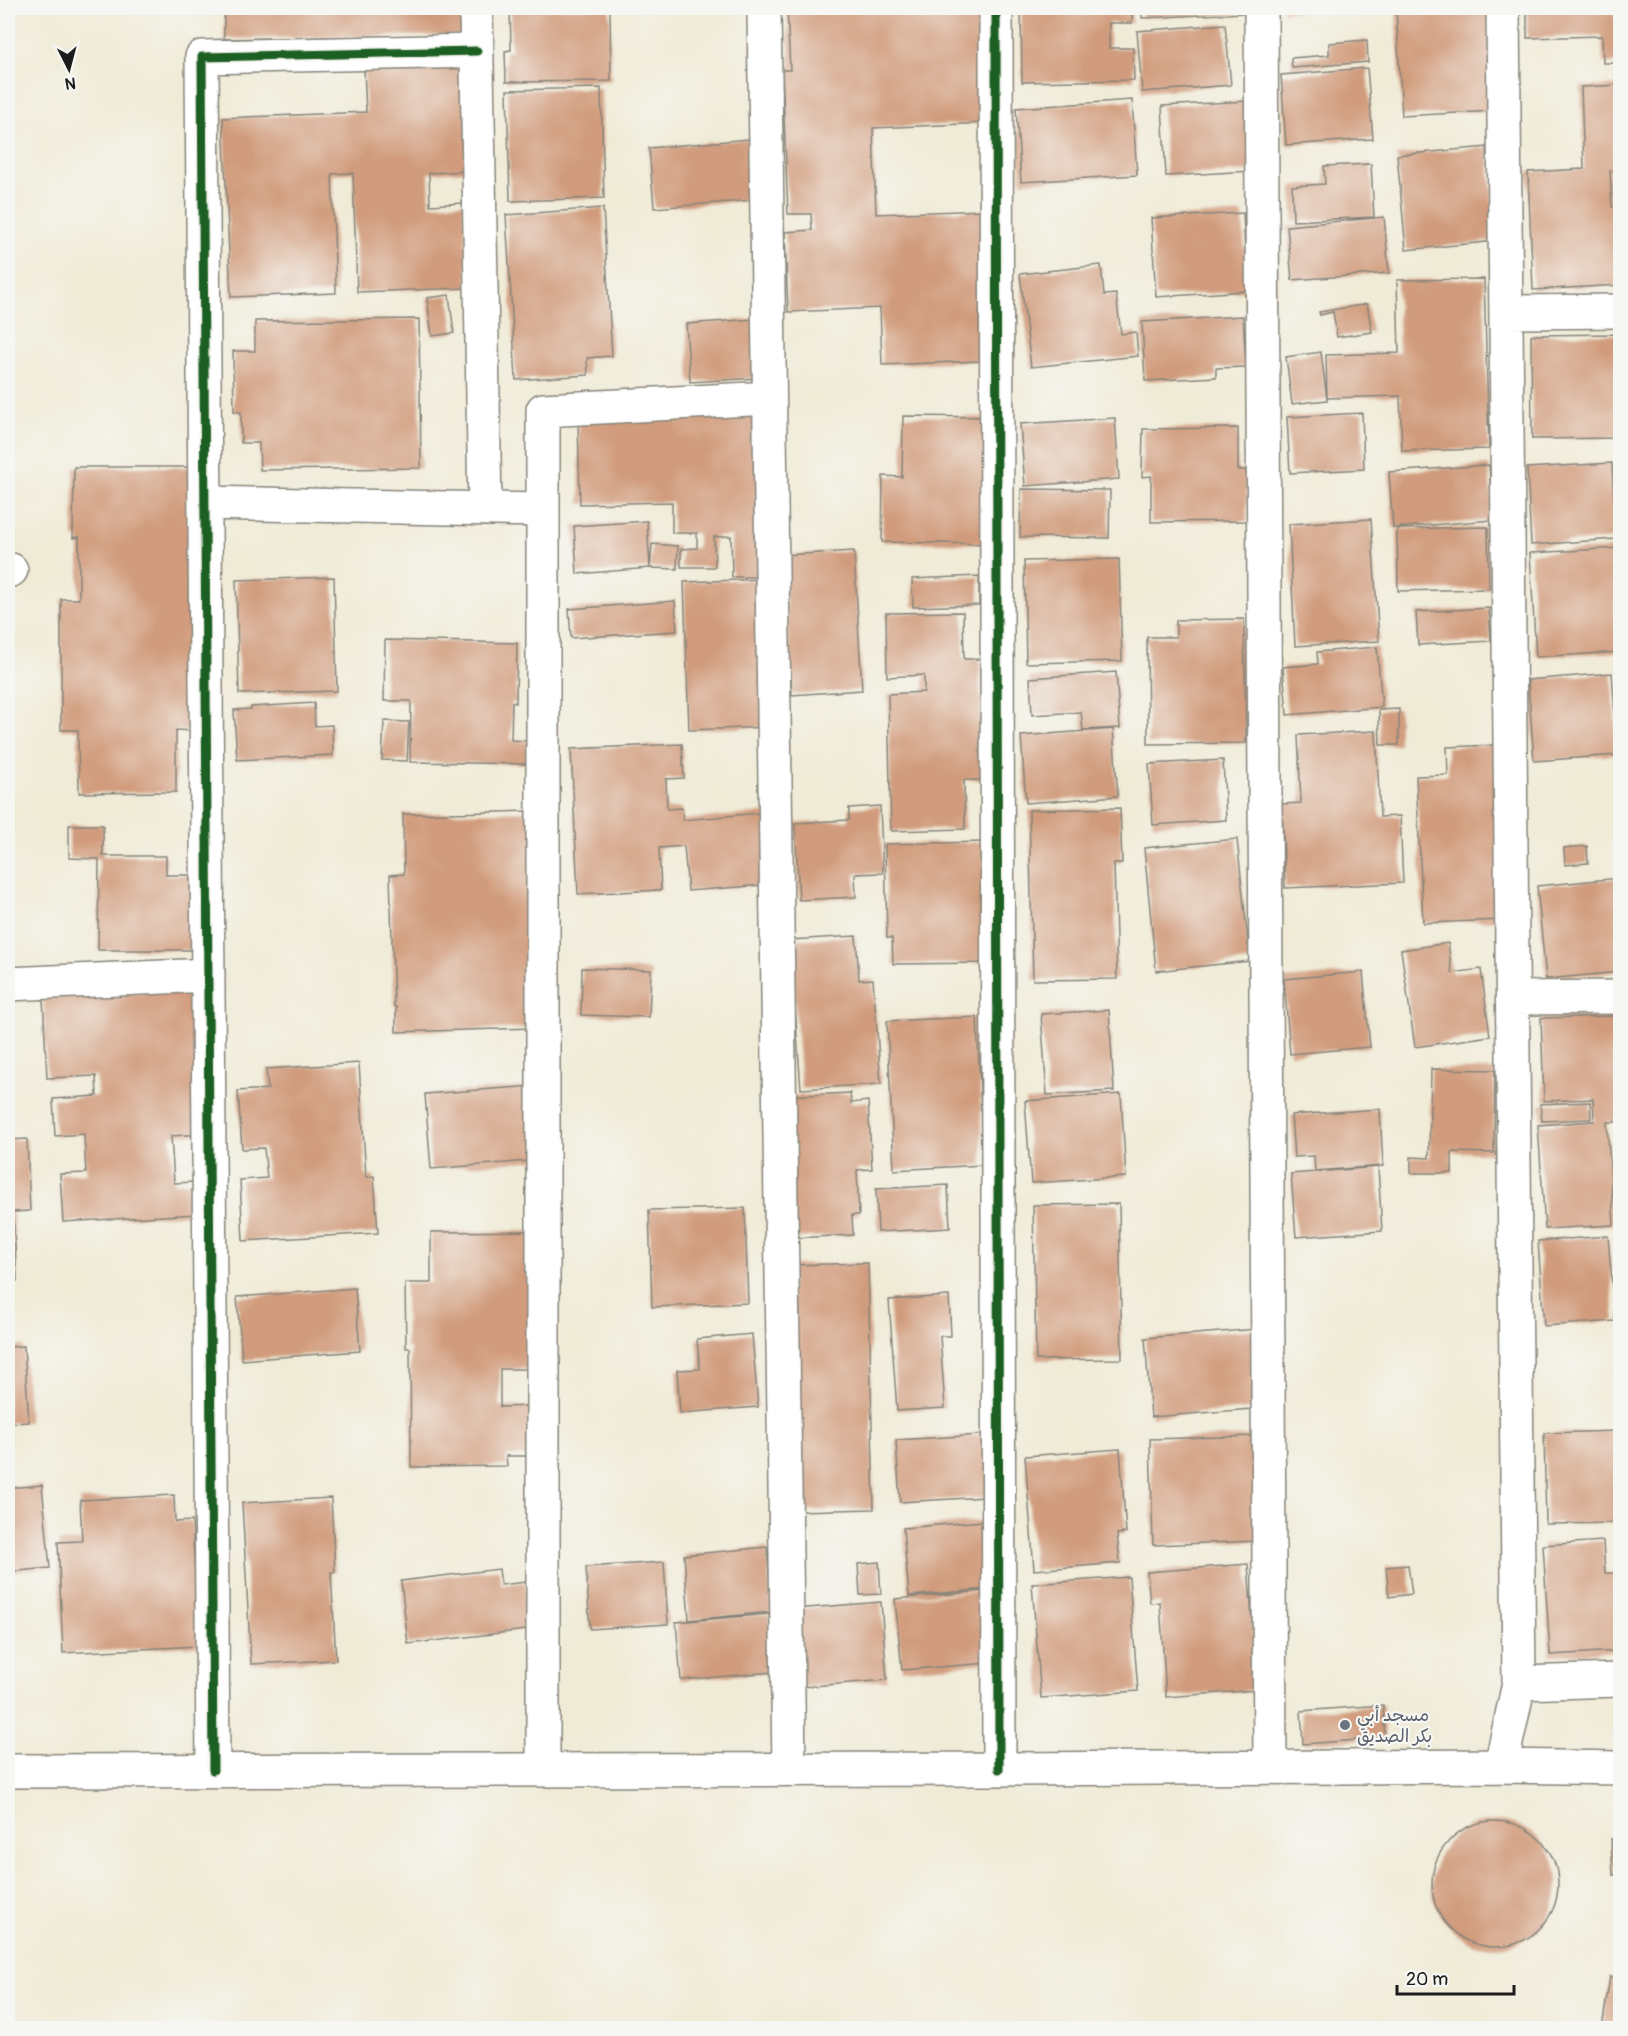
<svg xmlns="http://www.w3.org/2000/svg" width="1628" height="2036" viewBox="0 0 1628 2036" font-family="Pangolin,'Playpen Sans Arabic',sans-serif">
	<rect width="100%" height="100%" fill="#f6f6f2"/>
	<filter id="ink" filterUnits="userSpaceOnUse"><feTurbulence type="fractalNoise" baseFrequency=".0167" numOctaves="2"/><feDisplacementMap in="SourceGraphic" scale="12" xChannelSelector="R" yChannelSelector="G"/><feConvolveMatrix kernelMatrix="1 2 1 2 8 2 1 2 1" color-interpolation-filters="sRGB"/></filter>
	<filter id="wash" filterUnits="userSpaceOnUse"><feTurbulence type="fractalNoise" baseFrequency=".008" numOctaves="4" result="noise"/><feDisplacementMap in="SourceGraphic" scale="24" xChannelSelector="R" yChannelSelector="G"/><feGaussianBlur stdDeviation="1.35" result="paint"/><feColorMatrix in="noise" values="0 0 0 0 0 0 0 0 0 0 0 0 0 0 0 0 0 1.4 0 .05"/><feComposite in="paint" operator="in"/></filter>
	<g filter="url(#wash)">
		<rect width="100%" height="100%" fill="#f0ebd7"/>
		<g id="blocks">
			<path fill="#d19c7d" d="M224,8h244v27l-244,4z
				M510,8h100l1,73 -105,1 -1,-31 6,-1z
				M787,8h194l5,115 -113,5 3,86 111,-4 5,102h-13l2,49 -99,4 -2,-57 -92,4 -3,-80 27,-2 -1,-16h-23l-6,-144h8z
				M1021,8h111v15h-23v25h24l1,32 -112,2z
				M1142,8h103v5l-103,5z
				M1283,8h47v1l-47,2z
				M1396,8h92l6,103 -92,5z
				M1527,8h93v55h-17l-1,-27 -75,2z
				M1225,24l6,61 -89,7 -5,-61z
				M1367,40l1,22 -76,6 -1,-10 38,-3v-12z
				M363,47l103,14 4,110 -41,2 1,32 34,-2 4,85 -111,4 -4,-119 -21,1 4,119 -105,4 -8,-179 143,-6z
				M1367,68l6,71 -87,6 -5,-70z
				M1620,85v85l-10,1 2,36 8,-1v79l-87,5 -5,-118 56,-3 -3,-82z
				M601,88l3,110 -94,3 -3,-111z
				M1132,100l5,75 -116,7 -5,-74z
				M1247,101l4,70 -85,5 -4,-70z
				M749,139l5,61 -100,8 -5,-60z
				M1488,147l8,94 -90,9 -9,-95z
				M1371,164l3,53 -81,4 -1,-35 33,-2 -1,-18z
				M603,208l9,148 -25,2 1,17 -72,5 -10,-165z
				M1243,213l4,78 -91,6 -5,-79z
				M1384,217l5,56 -97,7 -5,-54z
				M1101,265l3,30 12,-1 5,40 15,-2 2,24 -107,11 -11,-93z
				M1484,279l5,170 -87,2 -2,-55 -73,2 -1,-43 73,-2 -2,-73z
				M449,295l5,38 -22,3 -5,-38z
				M1367,304l5,28 -35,5 -4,-25 -13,3 -1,-3z
				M1243,316l3,51 -30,1v9l-71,4 -3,-59z
				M419,319l2,149 -161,2 -1,-27h-18v-31h-7l-1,-61h22v-30z
				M754,319l4,59 -68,4 -4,-58z
				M1620,334v104l-88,1 -1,-104z
				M1321,352l6,48 -35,4 -6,-47z
				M1362,413l2,56 -74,4 -3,-56z
				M768,415l-3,162h-33l-1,-41 -17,1 1,30h-34v-18l16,-1v-15h-25v-31l-92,2 -2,-86z
				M903,416l91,1 -2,127 -110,-2 1,-66 19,1z
				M1115,418l4,61 -94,7 -5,-62z
				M1238,428v42h9v51l-96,1v-46l-9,1 1,-48z
				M1612,463l4,76 -85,6 -4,-77z
				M1489,465l4,55 -100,8 -4,-56z
				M74,467h118l1,264 -17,-1v62l-97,1 -1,-63h-17v-131h18v-62l-6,1z
				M1021,489l89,1 -1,48 -89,-1z
				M1371,519l8,122 -84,5 -6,-122z
				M647,521l3,46 2,-23 26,2 -1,23 -27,-1 -73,6 -3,-48z
				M1488,527l1,62 -91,2 -1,-62z
				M1620,548v104l-84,5 -6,-104z
				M854,551l8,139 -70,5 -9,-140z
				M1119,559l3,102 -96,2 -2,-102z
				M979,576v29l-66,2 -1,-28z
				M334,577l3,114 -98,3 -3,-114z
				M765,579l6,148 -82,3 -5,-148z
				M675,601l2,30 -106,7 -2,-29z
				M1489,608l2,33 -73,4 -2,-33z
				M963,612l1,47h16l2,121h-18l1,49 -74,2 -3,-137 36,-2v-17l-37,2 -1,-64z
				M1244,619l2,124 -98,1 -1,-107h29v-17z
				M385,640l132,3 -1,60 -4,-1 -1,38 18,1v23l-119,-2 1,-61h-27z
				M1377,647l5,60 -95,8 -4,-48 35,-3 -1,-12z
				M1116,672l4,56 -37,2 -2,-18 -49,3 -2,-37z
				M1612,673l6,82 -84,6 -6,-81z
				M314,703l1,23 17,-1 1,30 -96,5 -3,-50 17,-1v-2z
				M1399,709v36h-19l-1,-35z
				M384,721l25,1 -2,39 -25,-1z
				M1113,729l5,67 -92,7 -5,-67z
				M1376,731l4,86 20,-1 3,67 -118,5 -3,-84 19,-1 -3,-68z
				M682,744l2,34 -18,1 1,30 15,-1 1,12 88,-8 6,72 -89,7 -4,-45 -25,2 2,42 -83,4 -7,-145z
				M1495,745l8,175 -80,3 -7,-147 32,-1 -1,-28z
				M1223,760l3,60 -73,5 -4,-61z
				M1620,792v43l-1,1 -5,-43z
				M880,806l3,67 -28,1 1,23 -57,3 -4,-77 54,-3v-12z
				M1120,808l2,55h-8l3,116 -84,1 -4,-170z
				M535,811v217l-139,4v-25l-2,-1 -4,-131 14,-1 -1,-60z
				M69,825h34v31h63v19h29v75h-97l1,-91 -30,-1z
				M1237,839l13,122 -94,10 -12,-123z
				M986,842l3,121 -96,1 -1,-26h-5l-2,-94z
				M1587,846l1,17 -23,2 -1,-17z
				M1620,878v94l-74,7 -9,-93z
				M856,936l3,44 14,-1 8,105 -80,5 -11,-149z
				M1448,943l4,30 29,-4 9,67 -75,11 -14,-97z
				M582,968l69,2 -2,47 -68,-2z
				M1363,972l7,75 -80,7 -6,-75z
				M197,989l8,145 -34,2 3,47 21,-1 2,32 -134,8 -3,-48 26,-1 -2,-39 -29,2 -2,-37 44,-3 -1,-20 -49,2 -4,-80z
				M1109,1010l5,81 -67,4 -6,-81z
				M1620,1016v106h-13l7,103 -69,4 -7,-104 56,-4 -1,-22 -49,2 -3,-83z
				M977,1017l6,148 -89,5 -7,-149z
				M359,1063l7,114 8,-1 4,57 -135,8 -3,-61 27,-2 -3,-30 -22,1 -4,-58 30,-2 -2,-20z
				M1431,1069l64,1 -1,83 -42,-1v21h-41v-16l18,1z
				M534,1086l6,74 -109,9 -6,-75z
				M850,1093l1,10 17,-2 4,68 -15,1 2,45h-7l1,20 -60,3 -7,-142z
				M1121,1094l5,83 -95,6 -6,-82z
				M1590,1102l1,17 -49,2 -2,-17z
				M1380,1109l3,57 -68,5 -1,-15 -20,1 -3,-42z
				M27,1139l3,72 -17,1 4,69 -9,1v-142z
				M1378,1167l4,64 -86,6 -5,-63z
				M948,1185l2,43 -72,4 -2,-43z
				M1119,1204l3,155 -86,1 -3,-155z
				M745,1208l3,95 -96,4 -3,-97z
				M531,1231l2,138h-33v38l33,-1v50h-27l1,10 -96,1 -1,-119h-4l-1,-65h26v-51z
				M1608,1236l7,85 -71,5 -6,-85z
				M868,1263l6,246 -77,2 -6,-246z
				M355,1288l5,63 -118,9 -5,-63z
				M949,1296l2,40h-11l5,72 -48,3 -8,-111z
				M1258,1329l6,79 -113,9 -6,-79z
				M752,1334l6,73 -78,6 -3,-43 23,-1 -3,-30z
				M24,1346l5,76 -21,1v-76z
				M1620,1431v92l-74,1 -2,-91z
				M999,1434l4,62 -103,6 -4,-62z
				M1257,1436l3,105 -107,4 -3,-106z
				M1120,1449l6,84 -9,1 3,29 -86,7 -9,-114z
				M42,1485l8,83 -42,4v-84z
				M174,1495l1,27 17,-1 7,125 -136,7 -5,-111 24,-1 -2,-41z
				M331,1498l4,74h-4l5,88 -85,4 -9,-161z
				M994,1520l6,68 -91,8 -6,-68z
				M1603,1541l2,32h15v78l-70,4 -7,-110z
				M767,1547l5,65 -83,8 -5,-65z
				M664,1562l4,62 -78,5 -4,-62z
				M879,1562l2,32 -21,1 -2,-31z
				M1248,1564l9,126 -91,7 -6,-95 -10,1 -3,-31z
				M1408,1565l4,29 -23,3 -3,-30z
				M499,1569l2,16 24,-3 4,32 13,14 -134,16 -7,-63z
				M1129,1577l9,114 -97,7 -9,-114z
				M995,1590l6,72 -99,8 -7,-71z
				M881,1602l6,78 -86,7 -6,-78z
				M769,1614l5,58 -93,8 -5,-58z
				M1383,1705l2,33 -82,6 -2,-33z
				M1432 1884a63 63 0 1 1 126 0a63 63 0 1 1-126 0Z
				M1620,1838v37h-7l-2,-36z
				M1610,1977l10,2v49h-18z"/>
		</g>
	</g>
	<g filter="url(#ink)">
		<use href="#blocks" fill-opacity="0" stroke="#86847a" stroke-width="1.5"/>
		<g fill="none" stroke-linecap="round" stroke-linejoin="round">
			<g stroke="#86847a" stroke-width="36">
				<path id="street" d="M476,8l9,501
					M764,8l25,1760
					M996,8l3,1761
					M1261,8l9,1759
					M1506,312l114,-1
					M205,503l338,7
					M8,570h3
					M8,984l200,-9
					M1513,998l107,-1
					M1519,1683l101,-3
					M1501,1766l18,-83 -16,-1675
					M543,1769v-1359l226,-12
					M213,1770l-11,-1713 275,-6
					M8,1771l991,-2 502,-3 119,2"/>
			</g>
			<use href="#street" stroke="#fff" stroke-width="33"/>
			<g stroke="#f6f6f2" stroke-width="13">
				<path id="cycleway" d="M996,8l3,1761
					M213,1770l-11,-1713 275,-6"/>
			</g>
			<use href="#cycleway" stroke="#1b5e20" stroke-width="9"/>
		</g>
	</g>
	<circle fill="#6b7280" stroke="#f6f6f2" stroke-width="2" cx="1345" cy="1725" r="6"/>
	<g text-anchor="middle" stroke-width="4.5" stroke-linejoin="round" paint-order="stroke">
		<g font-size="18" fill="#5b616d" stroke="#f6f6f2" text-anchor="start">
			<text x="1357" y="1721">مسجد أبي<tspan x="1357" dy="21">بكر الصديق</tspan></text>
		</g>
	</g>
	<rect width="1628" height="2036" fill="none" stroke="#f6f6f2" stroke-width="30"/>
	<g transform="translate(69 69) rotate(174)" stroke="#f6f6f2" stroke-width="4.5" paint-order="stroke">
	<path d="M0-4.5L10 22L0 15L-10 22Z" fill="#1c1c1c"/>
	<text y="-9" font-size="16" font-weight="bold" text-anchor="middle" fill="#1c1c1c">N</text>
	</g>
	<path d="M1397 1985v9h117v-9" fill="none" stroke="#1c1c1c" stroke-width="3"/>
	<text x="1406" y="1985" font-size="18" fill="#1c1c1c" stroke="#f6f6f2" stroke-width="4.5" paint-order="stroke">20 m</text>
</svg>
